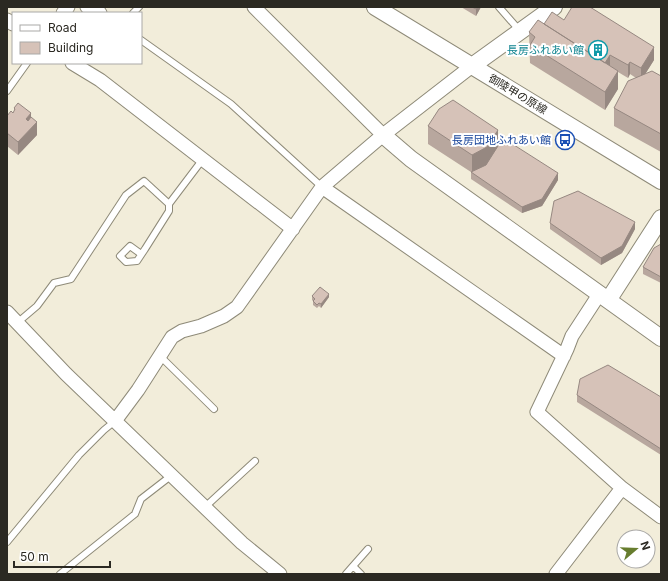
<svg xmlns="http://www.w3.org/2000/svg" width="668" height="581" viewBox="0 0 668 581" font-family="Inter,'Noto Sans JP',sans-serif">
	<rect width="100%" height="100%" fill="#f2edda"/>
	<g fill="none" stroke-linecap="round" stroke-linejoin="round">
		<g stroke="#8e8a78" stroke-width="8">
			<path id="service" d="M499,7l21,24
				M133,13l6,-6
				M141,40l90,64 91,83
				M7,91l20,-28
				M141,254l-11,-8 -10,10 6,6 11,-1 8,-12 24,-38v-7
				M17,323l20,-17 17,-23 17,-4 55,-84 18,-14 25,23 34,-45
				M161,357l53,52
				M205,507l50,-46
				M7,542l72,-87 25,-25 11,-9
				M353,566l15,-17
				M60,574l75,-60 6,-15 31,-24
				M346,574l7,-8 8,8"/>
		</g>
		<g stroke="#8e8a78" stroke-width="15">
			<path id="minor" d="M87,7l13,6
				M254,7l129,128
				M63,13l5,-6
				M7,20l6,4
				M72,63l28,17 193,149
				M322,187l242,169
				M600,293l-28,43 -5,13 -30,63 85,76 39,29
				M7,312l59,62 176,169 38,31
				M115,421l23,-31 34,-53 10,-6 19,-5 23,-10 13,-9 85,-120 61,-52 89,-69
				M556,574l66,-86"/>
		</g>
		<g stroke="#8e8a78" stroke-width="18">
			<path id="tertiary" d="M375,7l286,174
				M472,66l82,-59
				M383,135l28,24 250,179
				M609,299l52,-81"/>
		</g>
		<use href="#service" stroke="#fff" stroke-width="6"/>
		<use href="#minor" stroke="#fff" stroke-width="13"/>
		<use href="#tertiary" stroke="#fff" stroke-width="16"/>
	</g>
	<path fill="#b8a79e" d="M461,7h20l-5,9z
		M544,24l110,36 -9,14 16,2v76l-47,-26v-18l22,-30 -6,-4 -2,4 -10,-6v17l-13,21 -75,-47 -1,-31z
		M14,108l17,9 6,18 -19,20 -11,-9v-30l6,-3 1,-2z
		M428,126l70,20 60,34 -16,26 -20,7 -51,-34v-7l-43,-28z
		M550,223l85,6 -13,24 -21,12 -51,-36z
		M661,244v39l-18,-9v-7z
		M312,296l17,1 -8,11 -2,-2 -2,2 -4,-3v-4l-1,-1z
		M577,395l84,2v58l-84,-53z"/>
	<path fill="#968881" d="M477,7h4l-5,9v-7z
		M654,47v13l-13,21v-13z
		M610,55v12l-8,-1z
		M630,62v12l-2,4v-13z
		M618,71v18l-13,21v-18z
		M31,113v13l-5,-7z
		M37,122v13l-19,20v-13z
		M498,130v18l-11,17 -15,8v-18z
		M558,173v7l-16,26 -20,7v-6z
		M635,222v7l-13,24 -21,12v-7z
		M329,294v3l-8,11v-4z"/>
	<path fill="#d6c2b8" stroke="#968881" d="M472,7h5l-1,2z
		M572,7h18l64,40 -13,21 -11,-6 -2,3 -18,-10 -5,8 -61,-39 8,-12 12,8z
		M538,20l80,51 -13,21 -75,-47 5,-8 -6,-5z
		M652,71l9,5v58l-47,-26 14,-27z
		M453,100l45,30 -11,17 -15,8 -44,-29 11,-17z
		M18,103l13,10 -5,6 2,2 3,-4 6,5 -19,20 -11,-9v-17l4,-5 2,2 2,-4 -1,-1z
		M503,138l55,35 -16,26 -20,8 -51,-35 15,-7z
		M578,191l57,31 -13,24 -21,12 -51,-35 4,-22z
		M661,244v33l-18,-10 11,-19z
		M320,287l9,7 -8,10 -2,-1 -2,2 -4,-4 2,-2 -3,-3z
		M608,365l53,32v52l-84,-54 3,-16z"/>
	<defs>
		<g id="building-ring" transform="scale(1)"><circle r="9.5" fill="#fff" stroke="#0f9aa8" stroke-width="1.5"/><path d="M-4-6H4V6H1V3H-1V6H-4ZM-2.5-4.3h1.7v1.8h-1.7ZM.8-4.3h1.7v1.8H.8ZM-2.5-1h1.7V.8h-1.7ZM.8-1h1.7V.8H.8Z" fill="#0f9aa8"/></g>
		<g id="bus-ring" transform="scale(1)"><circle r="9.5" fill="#fff" stroke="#1a4fb4" stroke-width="1.5"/><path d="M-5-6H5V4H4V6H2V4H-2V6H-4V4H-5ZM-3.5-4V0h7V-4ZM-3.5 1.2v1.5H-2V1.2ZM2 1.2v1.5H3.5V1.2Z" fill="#1a4fb4"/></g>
	</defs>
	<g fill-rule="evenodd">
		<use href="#building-ring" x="598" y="50"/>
		<use href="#bus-ring" x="565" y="140"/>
	</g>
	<g text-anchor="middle" stroke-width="4" stroke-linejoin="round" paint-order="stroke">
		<g font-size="11" fill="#0d838f" stroke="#fff" text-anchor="end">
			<text x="584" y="54">長房ふれあい館</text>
		</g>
		<g font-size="11" fill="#2b2922" stroke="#fff">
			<text transform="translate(518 94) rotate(31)" y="4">御陵甲の原線</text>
		</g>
		<g font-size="11" fill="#164399" stroke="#fff" text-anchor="end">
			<text x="551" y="144">長房団地ふれあい館</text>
		</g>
	</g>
	<rect width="668" height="581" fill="none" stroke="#2b2922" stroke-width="16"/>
	<rect x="12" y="12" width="130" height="52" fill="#ffffff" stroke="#aaa9a7"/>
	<rect x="20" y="25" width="20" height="6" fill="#ffffff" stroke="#aaa9a7"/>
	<text x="48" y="32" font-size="12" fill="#2b2922">Road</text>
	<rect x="20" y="42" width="20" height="12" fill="#d6c2b8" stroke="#aaa9a7"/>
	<text x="48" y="52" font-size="12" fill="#2b2922">Building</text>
	<g transform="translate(636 549) rotate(71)"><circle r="19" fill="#ffffff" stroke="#aaa9a7"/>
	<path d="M0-3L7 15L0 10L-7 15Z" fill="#677d2e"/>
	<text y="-6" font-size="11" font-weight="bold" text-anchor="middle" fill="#2b2922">N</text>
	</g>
	<path d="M14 561v6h96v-6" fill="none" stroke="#2b2922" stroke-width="2"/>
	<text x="20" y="561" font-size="12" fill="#2b2922" stroke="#ffffff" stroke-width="3" paint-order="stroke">50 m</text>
</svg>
